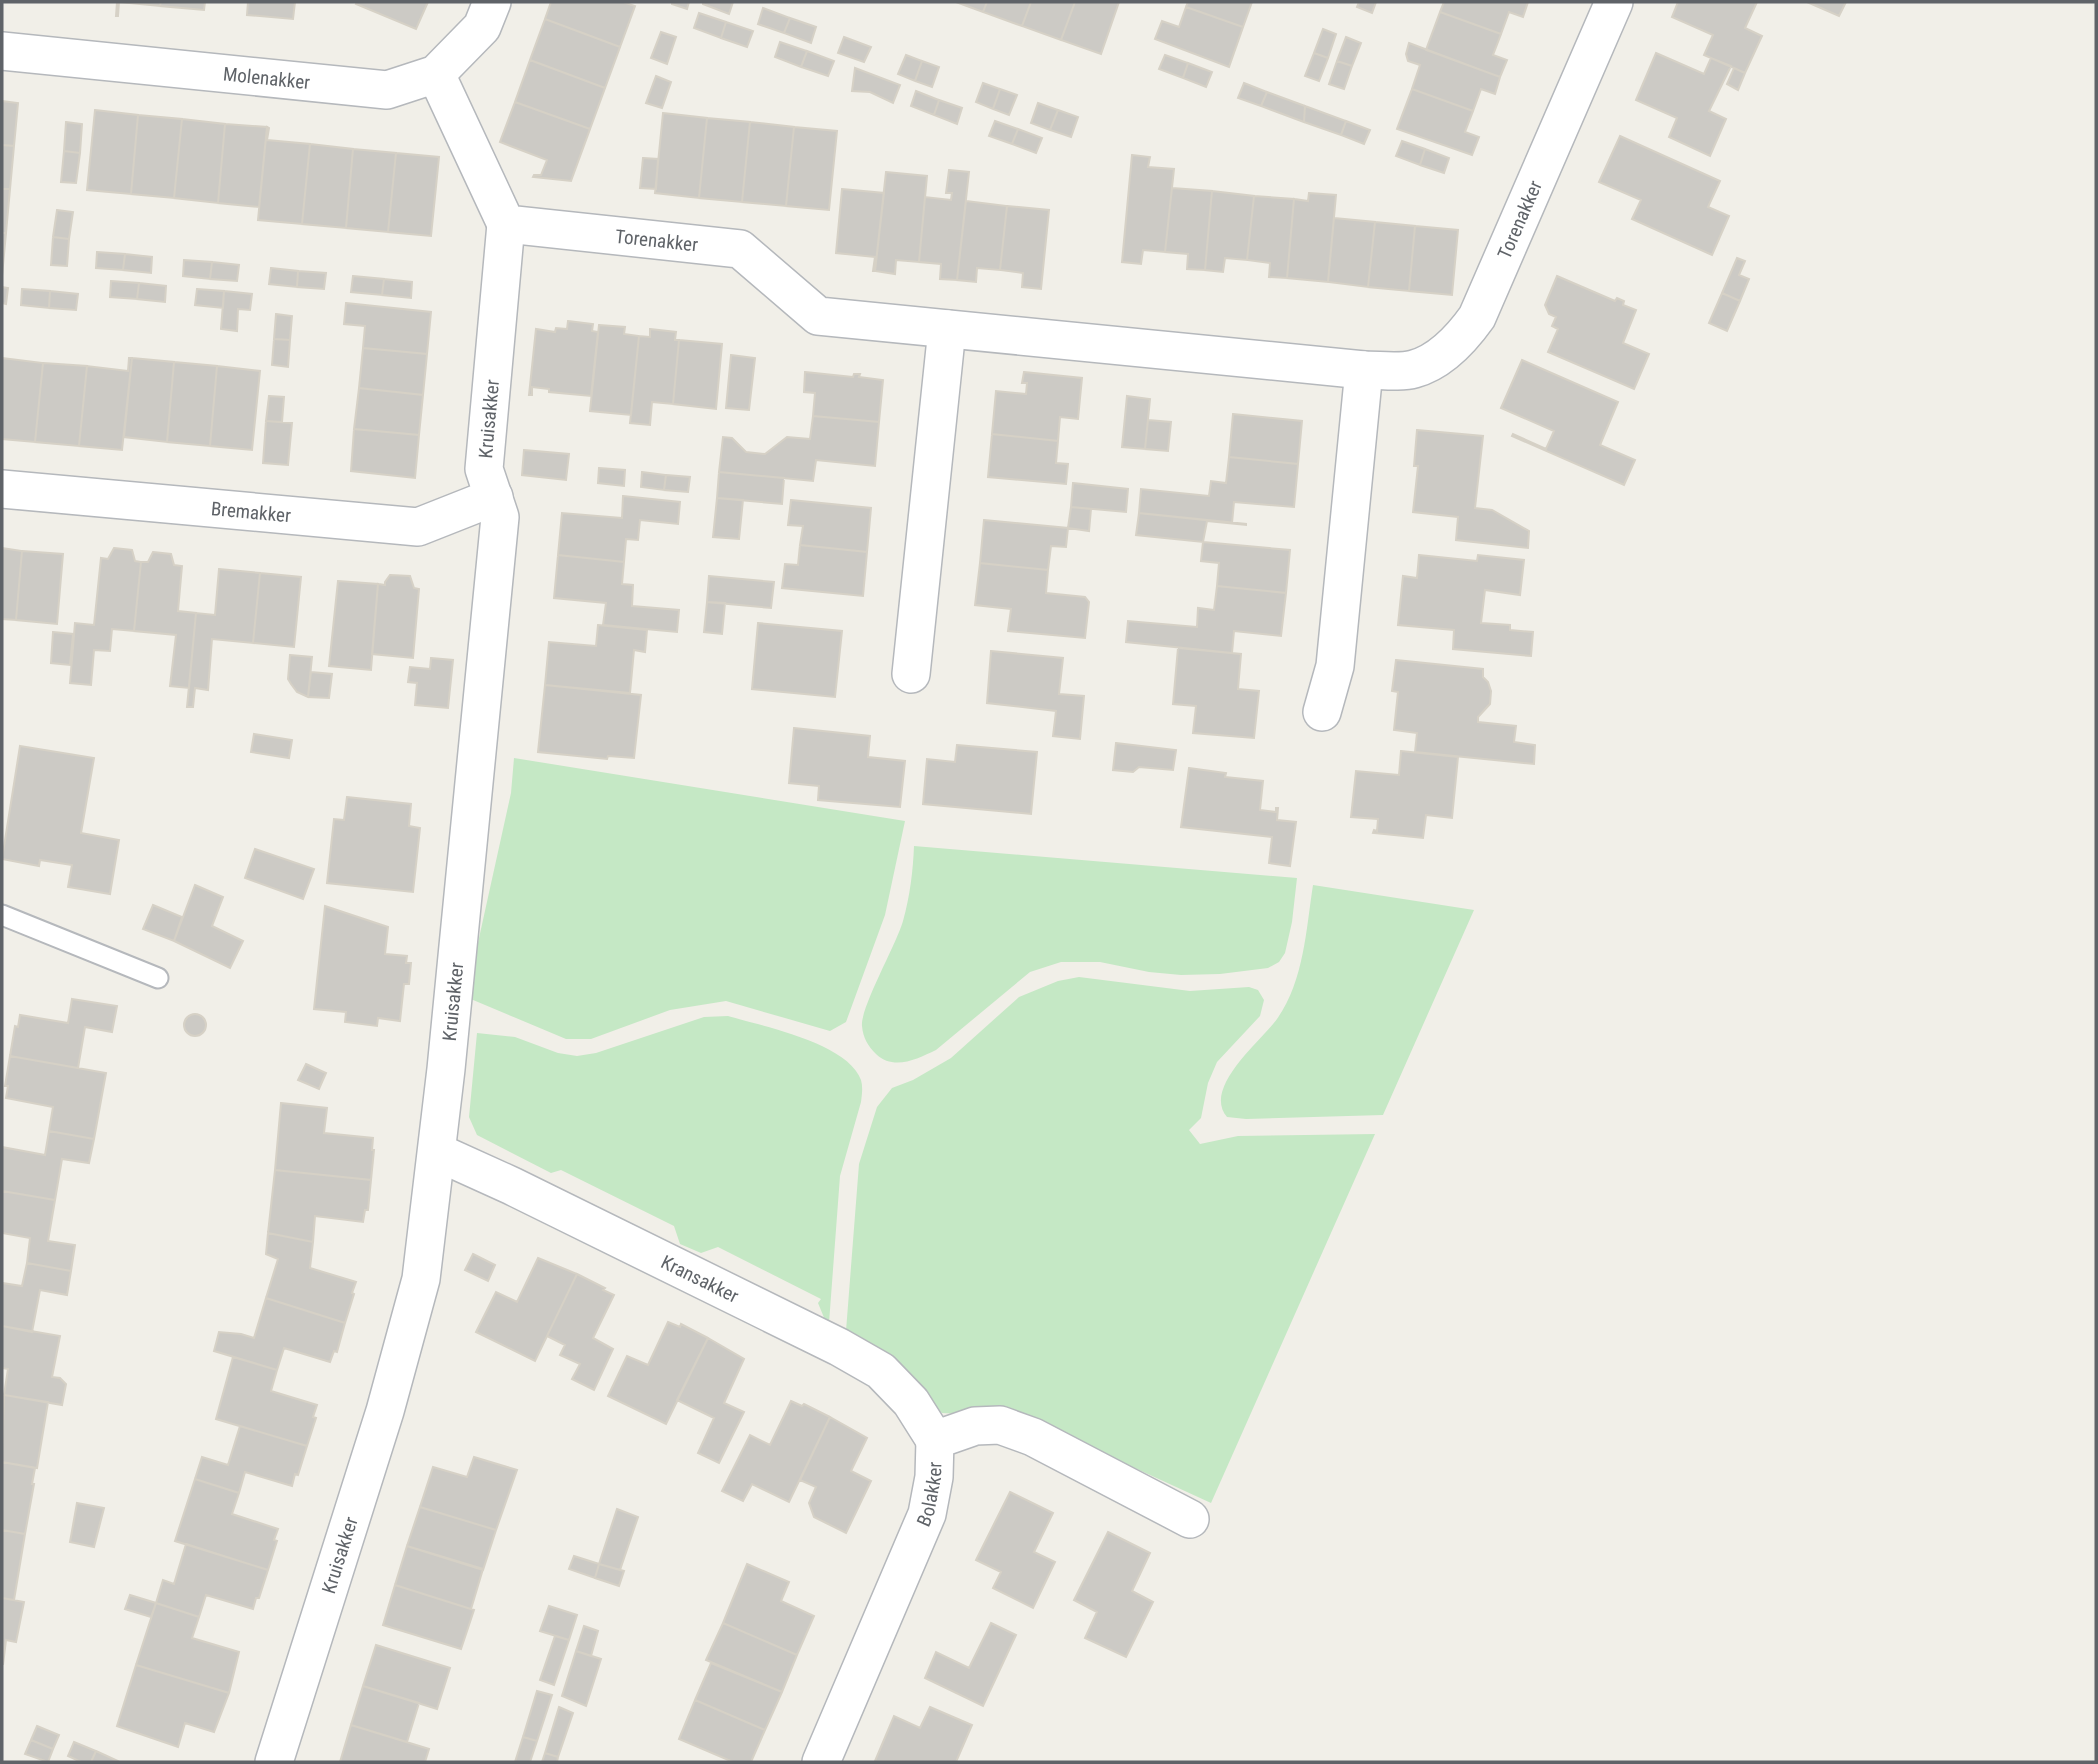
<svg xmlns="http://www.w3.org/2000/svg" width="2098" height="1764" viewBox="0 0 2098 1764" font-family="'Roboto Condensed',sans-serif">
	<rect width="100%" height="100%" fill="#f1efe8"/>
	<path fill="#c5e8c5" d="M514,758l391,63 -20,94 -39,107 -16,9 -104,-30 -56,9 -79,29h-25l-100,-42 45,-204z
		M914,846l383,32 -5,44 -7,31 -6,9 -11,6 -48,6 -39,1 -32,-3 -49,-10h-39l-31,10 -94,78c-19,9 -42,21 -60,4 -8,-8 -13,-16 -14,-28 -2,-18 35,-83 41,-105 7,-25 10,-50 11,-75z
		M1313,885l161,25 -91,205 -137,4 -19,-2c-25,-29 34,-76 50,-98 27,-38 29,-89 36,-134z
		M1079,977l111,14 59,-4 9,3 6,10 -4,16 -43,46 -9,21 -7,35 -12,12 11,14 38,-8 137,-2 -164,369 -207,-95 -30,-1 -13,7 -19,-1 -15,-13 -35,-42 -46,-27 13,-167 18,-57 15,-19 21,-8 38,-22 68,-61 39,-16z
		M728,1016c34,10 120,27 133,64 2,7 1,14 0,22l-21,74 -11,147 -4,-3 -7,-17 3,-4 -103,-52 -17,6 -21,-9 -6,-18 -113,-56 -10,3 -74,-38 -8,-18 8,-84 38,4 43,16 19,3 19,-3 108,-36z"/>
	<path fill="#cccac5" stroke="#d6d1c6" stroke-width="2" d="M117,2h44l-1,4 -41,-4 -1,14h-2z
		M161,2h44l-1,8 -44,-4z
		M248,2h47l-2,17 -46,-4z
		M357,2h71l-12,27 -60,-25z
		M551,2h72l12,4 -15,41 -75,-28z
		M672,2h17l-2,7 -15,-5z
		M703,2h30l-4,12 -26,-10z
		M956,2h31l-4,10z
		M987,2h44l-9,24 -39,-14z
		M1031,2h44l-14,38 -39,-14z
		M1075,2h44l-18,52 -40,-14z
		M1188,2h64l-9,25 -57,-20z
		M1359,2h17l-4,11 -15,-6z
		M1444,2h84l-5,15 -14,-5 -8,22 -61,-22z
		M1678,2h79l-12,26 17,8 -17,37 -41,-18 9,-20 -41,-18z
		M1807,2h39l-7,14z
		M1186,7l57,20 -14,40 -74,-28 7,-18 17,6z
		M763,8l27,10 -6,15 -26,-9z
		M1440,12l61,22 -8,21 14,5 -7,17 -74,-27z
		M699,13l27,9 -5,16 -27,-10z
		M790,18l26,9 -5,16 -27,-10z
		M545,19l75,28 -15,41 -75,-28z
		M726,22l27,9 -6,16 -26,-9z
		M1323,29l13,5 -8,24 -14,-5z
		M661,32l15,5 -9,27 -16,-6z
		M844,37l27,10 -7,15 -26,-9z
		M1346,37l15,6 -9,23 -15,-5z
		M780,42l27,9 -6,16 -26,-10z
		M1409,43l91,34 -5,17 -14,-5 -8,22 -61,-22 8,-24 -12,-4 -2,-7z
		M807,51l27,10 -6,15 -27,-9z
		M1314,53l14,5 -9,23 -14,-5z
		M1656,53l48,21 7,-16 20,8 -22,45 17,8 -16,37 -41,-19 8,-19 -41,-18z
		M906,55l16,6 -7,20 -17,-7z
		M1165,55l23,8 -5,15 -24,-9z
		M530,60l75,28 -15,41 -75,-27z
		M922,61l17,6 -7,20 -17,-6z
		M1337,61l15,5 -8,23 -15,-5z
		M1188,63l24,9 -6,15 -23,-9z
		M855,68l45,17 -7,18 -23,-11 -18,-1z
		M1734,68l11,5 -7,17 -11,-6z
		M656,76l15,6 -9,26 -16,-5z
		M983,83l17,6 -7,20 -17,-7z
		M1244,83l23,9 -6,14 -23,-8z
		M1000,89l17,6 -8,20 -16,-6z
		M1412,89l61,22 -8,21 14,5 -7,18 -75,-26z
		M916,91l23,9 -5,15 -23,-9z
		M1267,92l38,14 -1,16 -43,-16z
		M939,100l23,8 -5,16 -23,-9z
		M2,101l16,2 -4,43 -12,-1z
		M515,102l75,27 -19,52 -38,-4 1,-2h7l6,-15 -47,-18z
		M1038,103l20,7 -8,20 -19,-7z
		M1305,106l41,15 -5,14 -37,-13z
		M95,110l43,5 -7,79 -44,-4z
		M1058,110l20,7 -7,20 -21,-7z
		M663,113l44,5 -8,80 -44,-5z
		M138,115l44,4 -8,79 -43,-4z
		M707,118l43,4 -8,80 -43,-4z
		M182,119l43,5 -7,79 -44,-5z
		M995,121l23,8 -6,15 -23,-8z
		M1346,121l24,9 -6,14 -23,-9z
		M66,122l16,2 -2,29 -16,-2z
		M750,122l44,5 -8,79 -44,-4z
		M225,124l42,3 -8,80 -41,-4z
		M267,127l2,1 -2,12 43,4 -8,80 -44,-4z
		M794,127l43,4 -8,79 -43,-4z
		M1018,129l24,9 -6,15 -24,-9z
		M1620,136l100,45 -12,26 21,9 -17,39 -80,-36 9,-19 -42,-18z
		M1402,141l23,8 -5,16 -24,-9z
		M310,144l43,5 -7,79 -44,-4z
		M2,145l12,1 -4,43h-8z
		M353,149l43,4 -8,79 -42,-4z
		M1425,149l24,9 -5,15 -24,-8z
		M64,151l16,2 -4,30 -15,-1z
		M396,153l43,4 -8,79 -43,-4z
		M1132,155l18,2 -2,10 26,2 -9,83 -22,-2 -2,14 -19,-2z
		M643,158l15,1 -2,30 -16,-1z
		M949,170l20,2 -12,108 -17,-1 1,-15 -22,-2 6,-65 26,3 1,-7h-6z
		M886,172l41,4 -8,86 -23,-2 -1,14 -20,-3z
		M1172,188l40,3 -7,79 -18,-1 1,-15 -23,-2z
		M2,189h8l-4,44h-4z
		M842,189l42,4 -9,78h-2l2,-14 -39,-4z
		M1212,191l42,5 -7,64 -22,-2 -2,14 -18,-2z
		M1309,193l27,2 -8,87 -41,-4 7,-79 14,2z
		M1254,196l40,3 -7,79 -18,-1 1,-14 -23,-3z
		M966,201l41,5 -7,64 -23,-2 -1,14 -19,-2z
		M1007,206l42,4 -8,79 -19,-2 1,-14 -23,-3z
		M57,210l16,2 -4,27 -16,-2z
		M1334,218l41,4 -7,65 -40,-5z
		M1375,222l40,4 -6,65 -41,-4z
		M1415,226l43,4 -6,65 -43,-4z
		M2,233h4l-4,43z
		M53,237l16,2 -2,27 -16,-1z
		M97,252l28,2 -2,16 -27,-2z
		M125,254l27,3 -1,16 -28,-3z
		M1737,258l8,3 -6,14 10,4 -9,22 -18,-8z
		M184,260l28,2 -2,17 -27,-3z
		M212,262l27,3 -2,16 -27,-2z
		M271,268l27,3 -1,16 -28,-3z
		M298,271l28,2 -2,16 -27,-2z
		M353,276l31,3 -2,16 -31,-3z
		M1557,276l58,25 2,-3 7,3 -1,4 13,5 -13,33 26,11 -15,35 -86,-37 10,-23 -6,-3 4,-9 -7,-3 -4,-9z
		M384,279l28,3 -1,16 -29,-3z
		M111,281l28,2 -2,16 -27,-2z
		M139,283l27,3 -1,16 -28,-3z
		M2,287l6,1 -2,16 -4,-1z
		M22,289l28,2 -1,17 -28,-3z
		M197,289l27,2 -1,17 -28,-3z
		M50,291l28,3 -2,16 -27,-2z
		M224,291l28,3 -2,16 -12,-1 -1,22 -16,-2z
		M1722,293l18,8 -13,30 -18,-8z
		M346,303l85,9 -4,42 -64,-6 2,-22 -21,-2z
		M276,314l16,2 -2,24 -16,-1z
		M568,321l25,3 -1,7 6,1 -7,64 -42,-4v-3l-17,-2v8h-3l7,-66 19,3 1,-4 11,1z
		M599,325l26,2 -1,7 15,2 -8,79 -41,-4z
		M650,329l26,3 -1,8h4l-6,64 -21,-2 -2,23 -20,-2 9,-87 11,1z
		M274,339l16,1 -2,27 -16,-2z
		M679,340l43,4 -6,65 -43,-5z
		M363,348l64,6 -4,41 -64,-7z
		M731,355l24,3 -6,52 -23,-2z
		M2,358l41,5 -8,79 -33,-3z
		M129,358h3l-10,92 -43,-4 8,-80 41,5z
		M132,358l42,4 -7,80 -43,-5z
		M1522,360l96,42 -18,43 35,15 -11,25 -112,-49 1,-2 33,15 8,-18 -53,-23z
		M174,362l43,4 -7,80 -43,-4z
		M43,363l44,3 -8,80 -44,-4z
		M217,366l43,5 -8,79 -42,-4z
		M805,372l48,5 1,-3h6l-1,3 24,3 -4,42 -66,-6 2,-23 -11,-1z
		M1024,372l58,6 -4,41 -18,-2 -2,24 -66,-7 4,-43 30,3 1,-11h-5z
		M359,388l64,7 -4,40 -65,-6z
		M269,396l15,1 -2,25 -16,-1z
		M1127,396l23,3 -5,50 -23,-2z
		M1233,414l69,7 -4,43 -69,-7z
		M813,416l66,6 -4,44 -59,-6 -3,21 -94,-9 4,-35 9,1 14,14 19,2 22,-17 23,2z
		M1148,420l23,2 -3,29 -23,-2z
		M266,421l26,2 -4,42 -25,-2z
		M354,429l65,6 -4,43 -64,-7z
		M1417,430l66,6 -8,72 17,2 37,21 -1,17 -72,-8 2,-23 -45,-5 5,-46h-4z
		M992,434l66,7 -2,22 12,1 -2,20 -78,-7z
		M524,450l45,4 -3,26 -44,-5z
		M1229,457l69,7 -4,43 -60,-5 -2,21 -93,-10 2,-24 68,7 2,-15 15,2z
		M599,468l26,2 -1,16 -26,-3z
		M642,472l24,3 -2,15 -23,-3z
		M719,472l65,6 -2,26 -65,-6z
		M666,475l24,2 -2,15 -24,-2z
		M1073,483l55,6 -2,23 -55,-5z
		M623,496l57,6 -2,22 -38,-4 -2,20 -12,-1 -2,23 -66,-7 4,-42 60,5z
		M717,498l26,2 -4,39 -26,-2z
		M791,500l80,8 -4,44 -67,-7 3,-19 -15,-1z
		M1071,507l20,2 -2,22 -21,-3z
		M1139,513l107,11v1l-39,-4 -4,21 -67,-7z
		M984,520l84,8 -2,19 -15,-1 -3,24 -68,-7z
		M1203,542l87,8 -4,43 -69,-7 2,-23 -18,-2z
		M800,545l67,7 -4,44 -81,-8 3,-24 13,1z
		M2,548l20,3 -6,69 -14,-1z
		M114,548l18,2 3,11 6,1 -7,69 -22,-2 -2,22 -16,-1 -3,35 -21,-2 5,-60 19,2 7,-67 7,1z
		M22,551l41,3 -6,70 -41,-4z
		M153,552l18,2 3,11 8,1 -4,45 18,2 -7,75 -19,-2 6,-51 -42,-4 7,-69h7z
		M558,555l66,7 -2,22 11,1 -1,21 47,4 -2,22 -74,-7 3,-22 -52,-5z
		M1419,555l58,6 1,-6 46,5 -4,35 -35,-5 -4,33 29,2v5l23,2 -2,24 -78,-7 1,-19 -56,-5 5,-49 14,2z
		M980,563l68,7 -2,23 39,4 4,5 -4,36 -77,-7 3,-22 -36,-4z
		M219,569l41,4 -7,70 -41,-4 -4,51 -13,-2 -2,19h-6l9,-94 19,2z
		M260,573l41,4 -7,70 -41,-4z
		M390,575l20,1 4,12 5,1 -6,69 -41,-4 6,-70 7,1v-3z
		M709,576l65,6 -3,26 -64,-6z
		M338,581l40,3 -7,86 -42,-4z
		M1217,586l69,7 -5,43 -47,-5 -2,22 -106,-11 2,-21 69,6 1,-19 16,2z
		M707,602l18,1 -3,31 -18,-2z
		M758,623l84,8 -7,66 -83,-8z
		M598,625l49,5 -2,22 -11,-2 -4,43 -85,-8 4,-43 47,4z
		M53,632l20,2 -3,31 -19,-2z
		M1178,648l63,6 -3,35 21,2 -5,47 -61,-5 3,-27 -23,-2z
		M991,651l72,7 -4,36 25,2 -4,43 -27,-3 3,-25 -69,-8z
		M290,655l22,2 -4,40 -11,-5 -6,-8 -3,-5z
		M431,658l22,2 -5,48 -33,-3 2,-22 -9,-1 2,-15 20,2z
		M1396,660l87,9v8l5,5 3,9 -1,13 -12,13v5l38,4 -2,16 21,3 -1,19 -119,-12 2,-19 -23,-3 4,-38 -6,-1z
		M311,672l21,2 -3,24 -21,-1z
		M545,685l96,10 -7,63 -26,-2 -1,3 -69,-7z
		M794,728l76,8 -2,21 37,4 -5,46 -82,-7 1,-14 -30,-3z
		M254,734l38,6 -3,18 -38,-6z
		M1116,743l60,7 -3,20 -34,-3 -6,5 -20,-2z
		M957,745l80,7 -6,62 -108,-10 4,-45 28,3z
		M20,746l74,12 -13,75 38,7 -9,54 -42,-7 4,-22 -32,-5 -1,6 -37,-7z
		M1401,751l57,6 -6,61 -26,-3 -3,23 -50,-5 1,-3 3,1 1,-12 -27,-2 5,-46 43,4z
		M1189,768l37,5 -1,4 38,4 -3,29 16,2v-4h2l-1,12 19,2 -6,44 -21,-3 3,-26 -91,-10z
		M347,797l64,7 -2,22 11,2 -7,64 -86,-9 7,-64 10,1z
		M255,849l59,20 -11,30 -58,-21z
		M195,885l28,12 -11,29 31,15 -13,27 -56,-27z
		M153,905l29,12 -8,24 -31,-12z
		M325,906l63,21 -3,27 22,2 -1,7h5l-2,21h-5l-4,37 -22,-3 -1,8 -32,-4 1,-10 -32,-3z
		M72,999l45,7 -5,26 -27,-5 -7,41 -68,-12 5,-30 3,1 2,-12 48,8z
		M184 1025a11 11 0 1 1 22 0a11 11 0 1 1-22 0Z
		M10,1056l96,17 -12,66 -45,-8 4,-24 -47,-9 2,-12h-3z
		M306,1064l20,9 -7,16 -21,-9z
		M281,1103l46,5 -3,25 49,5 -1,12h2l-3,30 -96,-10z
		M49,1131l45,8 -5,24 -27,-4 -7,41 -53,-9v-44l43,8z
		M275,1170l96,10 -3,30h-3l-2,12 -48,-6 -2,26 -45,-9z
		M2,1191l53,9 -7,41 27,4 -4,26 -44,-8 3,-25 -28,-5z
		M268,1233l45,9 -3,26 46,14 -4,11 2,1 -9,29 -79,-25 12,-39 -12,-5z
		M473,1254l22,11 -7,16 -23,-11z
		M538,1258l39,16 -42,87 -59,-29 20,-40 21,10z
		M27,1263l44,8 -4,24 -27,-5 -8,42 -30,-6v-43l20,3z
		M577,1274l28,14 -2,2 11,5 -21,43 20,11 -19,41 -22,-11 8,-15 -20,-9 5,-10 -18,-9z
		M266,1298l79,25 -8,29 -3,-1 -4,11 -46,-14 -7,22 -63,-19 5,-19 22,2 13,4z
		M668,1322l12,5 1,-3 27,14 -42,86 -58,-28 19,-40 21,9z
		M2,1326l58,10 -8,41 8,1 6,6 -4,21 -58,-10 4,-26 -6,-1z
		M708,1338l36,21 -20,44 20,9 -25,51 -21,-10 16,-35 -37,-18z
		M233,1357l44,13 -6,21 46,14 -4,12 3,1 -9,28 -91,-27z
		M4,1395l44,7 -11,66 -35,-6z
		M791,1401l11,5 2,-2 26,13 -41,85 -37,-18 -9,17 -21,-10 28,-56 20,10z
		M830,1417l37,21 -16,33 20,10 -25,52 -32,-16 -5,-14 7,-16 -16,-7z
		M240,1426l67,20 -9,29 -3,-1 -3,12 -47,-14 -6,21 -44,-14 7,-22 26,8z
		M474,1457l43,13 -21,60 -76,-23 13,-40 34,10z
		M2,1462l33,6 -3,16h2l-9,50 -23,-4z
		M195,1479l44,14 -7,21 46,15 -4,11 3,1 -9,29 -93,-29z
		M1010,1492l43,21 -19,39 21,10 -22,46 -40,-20 8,-16 -25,-12z
		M77,1503l27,5 -10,39 -24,-5z
		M420,1507l76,23 -13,40 -76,-24z
		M617,1509l21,8 -18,53 -21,-6z
		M2,1530l23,4 -11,66 -12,-2z
		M1108,1532l42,21 -18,38 21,11 -27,55 -41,-19 12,-26 -23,-12z
		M186,1544l82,26 -9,28h-3l-3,11 -47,-14 -7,22 -43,-14 7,-23 11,4z
		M407,1546l76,23 -12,40 -76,-24z
		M574,1556l25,8 -4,14 -26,-9z
		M599,1564l25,7 -5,15 -24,-8z
		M747,1564l42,18 -8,19 33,15 -17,39 -74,-32z
		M395,1585l79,25 -13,39 -78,-24z
		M130,1595l26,8 -5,14 -26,-8z
		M2,1598l22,4 -8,40 -10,-2 -3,25z
		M156,1603l43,14 -7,21 47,14 -10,41 -93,-28z
		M549,1606l28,9 -8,25 -29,-9z
		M723,1623l74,32 -15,37 -76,-32z
		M991,1623l25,12 -33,71 -58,-28 11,-26 33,16z
		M584,1626l14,5 -7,25 -15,-5z
		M555,1636l14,4 -15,45 -14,-5z
		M376,1645l74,23 -13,41 -74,-23z
		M576,1651l25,8 -15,47 -24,-10z
		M711,1663l71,29 -17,38 -70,-30z
		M136,1665l93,28 -15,39 -29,-9 -7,24 -61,-21z
		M363,1686l56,17 -12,39 -56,-17z
		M537,1691l15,4 -15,46 -14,-4z
		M695,1700l70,30 -14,32h-18l-54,-23z
		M559,1707l14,6 -15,44 -13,-4z
		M930,1707l42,18 -16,37 -81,-1 19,-45 26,12z
		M351,1725l78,24 -4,13h-85z
		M37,1726l22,9 -6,14 -22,-9z
		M523,1737l14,4 -7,21h-15z
		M31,1740l22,9 -5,13 -23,-8z
		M74,1742l22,9 -5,11h-10l-13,-6z
		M96,1751l22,10 -1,1h-26z
		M545,1753l13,4 -1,5h-15z"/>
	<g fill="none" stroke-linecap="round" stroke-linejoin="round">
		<g stroke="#b5b8bc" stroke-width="23">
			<path id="service" d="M2,915l156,63"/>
		</g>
		<g stroke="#b5b8bc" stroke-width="40">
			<g id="minor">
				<path id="s1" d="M2,51l385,39 49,-16 46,-47 10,-25"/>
				<path id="s2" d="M436,74l70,150 234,25 78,67 546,54c16,0 36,3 50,-1 26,-7 48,-31 63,-52l137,-315"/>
				<path id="s3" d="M2,489l416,38 76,-30"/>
				<path d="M911,674l36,-345"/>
				<path d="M1322,712l13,-46 29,-296"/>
				<path id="s4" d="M437,1152l75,34 327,161 42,24 30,31 24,38"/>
				<path id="s5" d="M274,1762l111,-351 36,-132 25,-210 54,-552 -16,-48 22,-245"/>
				<path id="s6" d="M821,1762l106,-248 7,-37 1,-37 40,-14 25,-1 33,12 157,82"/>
			</g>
		</g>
		<use href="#service" stroke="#fff" stroke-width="19"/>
		<use href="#minor" stroke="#fff" stroke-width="37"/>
	</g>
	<g text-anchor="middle" stroke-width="7" stroke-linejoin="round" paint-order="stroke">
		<g font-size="19" fill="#5f6368" stroke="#fff">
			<text dy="7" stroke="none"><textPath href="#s1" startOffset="266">Molenakker</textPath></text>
			<text dy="7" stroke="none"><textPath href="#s2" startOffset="1292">Torenakker</textPath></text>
			<text dy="7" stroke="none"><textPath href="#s2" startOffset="317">Torenakker</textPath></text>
			<text dy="7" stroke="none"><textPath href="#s5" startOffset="1372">Kruisakker</textPath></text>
			<text dy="7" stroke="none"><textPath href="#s3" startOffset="250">Bremakker</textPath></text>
			<text dy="7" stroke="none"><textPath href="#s5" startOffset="784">Kruisakker</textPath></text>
			<text dy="7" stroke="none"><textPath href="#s4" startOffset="292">Kransakker</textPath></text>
			<text dy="7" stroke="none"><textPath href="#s6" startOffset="290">Bolakker</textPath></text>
			<text dy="7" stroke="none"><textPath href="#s5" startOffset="217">Kruisakker</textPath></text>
		</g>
	</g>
	<rect width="2098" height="1764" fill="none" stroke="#5f6368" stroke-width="7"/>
</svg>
